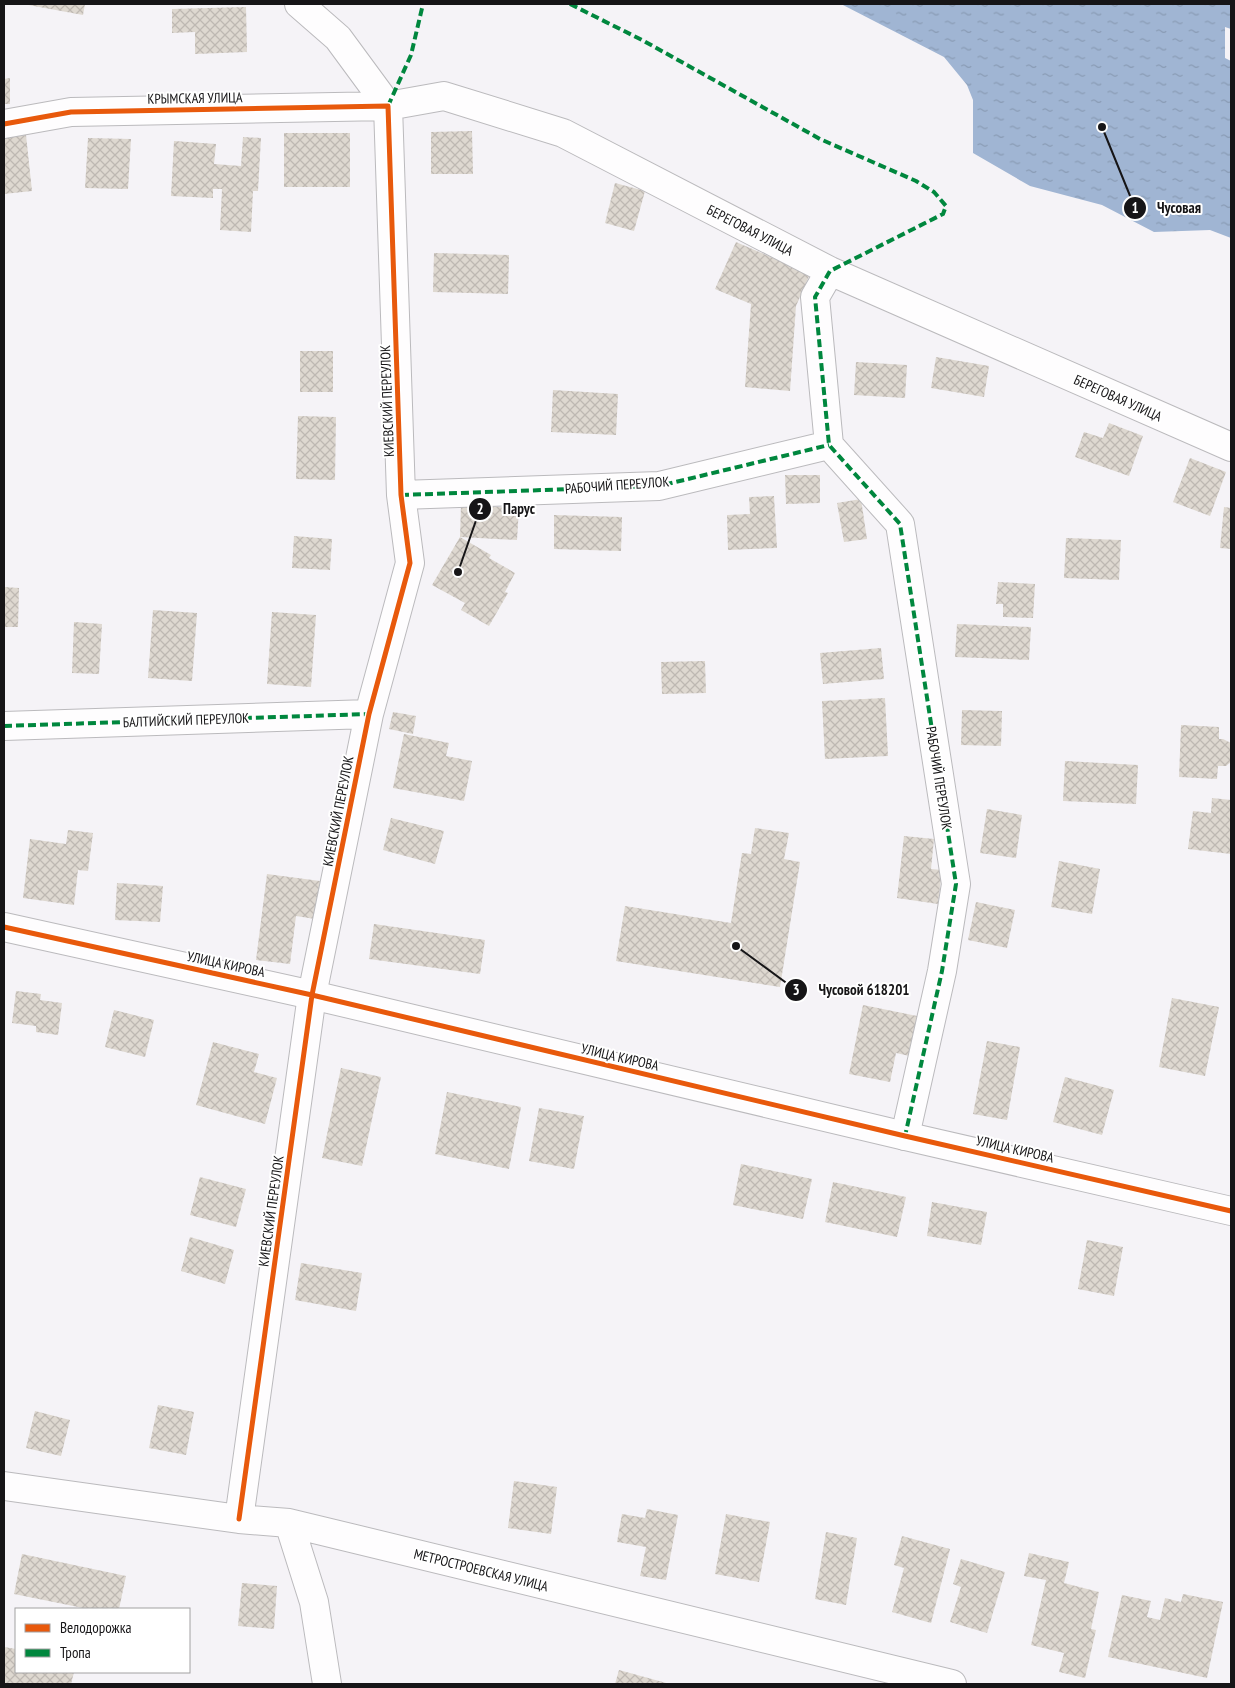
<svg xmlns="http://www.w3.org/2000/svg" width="1235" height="1688" viewBox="0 0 1235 1688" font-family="'PT Sans Narrow',sans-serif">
	<defs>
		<pattern id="water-ripples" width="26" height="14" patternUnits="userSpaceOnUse" patternTransform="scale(1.25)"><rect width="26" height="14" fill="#a0b5d3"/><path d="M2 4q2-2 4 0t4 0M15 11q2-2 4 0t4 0" fill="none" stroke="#899bb4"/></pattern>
		<pattern id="building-cross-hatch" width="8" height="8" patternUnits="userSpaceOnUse" patternTransform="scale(1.25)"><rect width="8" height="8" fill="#ded8d0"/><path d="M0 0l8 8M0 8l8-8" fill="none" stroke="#beb8b2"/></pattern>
	</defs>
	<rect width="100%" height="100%" fill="#f5f3f7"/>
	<path fill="url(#water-ripples)" d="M841,4h390v25l-6,-2v31l6,3v177l-21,-8 -56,2 -52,-27 -72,-19 -57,-33v-53l-6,-15 -23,-28z"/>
	<path fill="url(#building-cross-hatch)" d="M23,4h62l-2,11z
		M246,7l1,45 -52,2v-22l-23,1v-24z
		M10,78v26h-6v-25z
		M472,131l1,43h-42v-42z
		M284,133h66v54h-66z
		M26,135l6,56 -28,3v-56z
		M243,137l18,1 -3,53h-5l-2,41 -31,-2 2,-41h-9v9l-42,-2 3,-55 42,3 -2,20 27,2z
		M88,138l43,1 -3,50 -43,-1z
		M615,183l30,8 -11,40 -29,-8z
		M736,242l74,32 -14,32 -6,85 -45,-4 6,-83 -36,-15z
		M434,253l75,2 -1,39 -75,-2z
		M300,351h33v41h-33z
		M936,357l53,9 -5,31 -53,-9z
		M856,362l51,3 -2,33 -51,-3z
		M553,390l65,4 -2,41 -65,-3z
		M298,416l38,1 -1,63 -39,-1z
		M1109,423l34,13 -14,40 -54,-19 9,-25 19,6z
		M1190,458l36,14 -16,44 -37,-14z
		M785,475h35v28l-34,1z
		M774,496l3,52 -49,2 -1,-35 23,-1 -1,-17z
		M861,499l6,40 -23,3 -7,-39z
		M461,505l58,3 -2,32 -57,-3 31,18 -2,3 26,15 -10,19 3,1 -19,33 -28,-16 4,-7 -33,-18 28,-48z
		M1224,507l7,1v41l-11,-1z
		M554,515l68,2 -1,34 -67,-2z
		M294,536l38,3 -2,31 -38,-2z
		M1066,538l55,2 -2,40 -55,-2z
		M998,582l37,2 -2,34 -30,-1v-13h-7z
		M4,587l15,1 -1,39h-14z
		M153,610l44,3 -5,68 -44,-3z
		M272,612l44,3 -5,72 -44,-3z
		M74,622l28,2 -3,50 -27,-1z
		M957,624l74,3 -2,33 -74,-3z
		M881,648l3,31 -61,5 -3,-31z
		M705,661l1,32 -44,1 -1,-32z
		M885,698l3,58 -63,3 -3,-58z
		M962,710l40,1 -1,35 -40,-1z
		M393,712l23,4 -3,18 -24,-5z
		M1181,725l38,2v12h4l8,4v19l-5,4h-8l-1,13 -38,-2z
		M404,734l45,9 -3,13 26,5 -8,40 -71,-13z
		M1065,761l73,4 -2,39 -73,-3z
		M1212,798l19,2v54l-43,-5 5,-38 18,2z
		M987,809l35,6 -6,43 -36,-5z
		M391,818l53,13 -9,33 -52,-14z
		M755,828l34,5 -5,26 16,3 -20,125 -164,-26 9,-55 106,17 11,-70 9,1z
		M68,830l25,3 -5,38 -10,-1 -4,35 -51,-7 7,-59 36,5z
		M904,836l30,3 -3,30 11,1 -4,34 -41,-6z
		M1059,861l41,8 -8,45 -41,-7z
		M267,874l53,7 -5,38 -19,-3 -6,48 -34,-4z
		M117,883l46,3 -3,36 -45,-2z
		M976,902l39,8 -8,38 -39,-8z
		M374,924l111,16 -5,34 -111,-15z
		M16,991l25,3 -1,6 22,3 -4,32 -22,-3v-6l-24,-3z
		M1172,998l47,9 -14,69 -46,-9z
		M863,1005l59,12 -8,40 -18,-4 -6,29 -41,-8z
		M114,1010l40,10 -9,37 -40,-10z
		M987,1041l33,6 -13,73 -34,-6z
		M213,1042l46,12 -5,18 23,6 -12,46 -69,-19z
		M341,1068l40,9 -19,89 -40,-8z
		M1065,1077l49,13 -12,45 -49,-13z
		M447,1092l74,15 -12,62 -74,-15z
		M539,1108l45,8 -10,53 -45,-8z
		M741,1164l71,15 -9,40 -70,-14z
		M200,1177l46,12 -10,38 -46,-12z
		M833,1182l73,15 -9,40 -72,-15z
		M932,1202l55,10 -6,33 -54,-9z
		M190,1237l44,13 -9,34 -44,-13z
		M1087,1240l36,7 -9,49 -36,-7z
		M301,1263l61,10 -6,38 -61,-11z
		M158,1405l36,7 -8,43 -37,-7z
		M35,1411l35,9 -9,36 -35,-8z
		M514,1481l43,6 -6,47 -43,-6z
		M647,1509l31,6 -12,65 -26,-4 6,-29 -29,-5 5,-28 23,4z
		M726,1514l44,8 -11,60 -44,-8z
		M826,1532l31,6 -11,67 -31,-6z
		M902,1536l48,13 -19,74 -39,-11 12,-44 -10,-3z
		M1029,1553l40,9 -5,21 35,9 -8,37 5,1 -11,48 -26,-6 5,-19 -33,-8 15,-65 -22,-4z
		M22,1554l104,22 -7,33h-31l-74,-15z
		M961,1559l44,13 -18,61 -37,-11 11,-35 -8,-3z
		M242,1583l35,3 -3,43 -36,-3z
		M1183,1594l40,8 -16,76 -99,-21 14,-62 29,6 -4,16 13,3 5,-22 16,4z
		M4,1647l12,2v23h58l-3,12h-67z
		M619,1670l51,14h-55z"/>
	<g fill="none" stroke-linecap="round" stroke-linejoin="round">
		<g stroke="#bbbabd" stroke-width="30">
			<path id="street" d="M299,4l39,34 50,68 56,-10 119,37 267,138 401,176
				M4,124l67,-12 317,-6 13,389 9,68 -41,151 -57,281 -73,524
				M830,271l-15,26 14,148 71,79 56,360 -14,87 -37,165
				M401,495l258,-9 170,-41
				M4,726l365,-12
				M4,1486l235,33 50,4 663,161
				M289,1523l25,79 13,82"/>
		</g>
		<g stroke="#bbbabd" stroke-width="30">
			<path id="secondary" d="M4,927l308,68 593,141 326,75"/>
		</g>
		<use href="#street" stroke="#fefdfe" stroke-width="28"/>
		<use href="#secondary" stroke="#fefdfe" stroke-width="28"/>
		<path stroke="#00873e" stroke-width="4" stroke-dasharray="8 4" stroke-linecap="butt" d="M570,4l72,36 178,99 96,42 18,11 12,14 -3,8 -113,57 -15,26 14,148 71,79 56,360 -14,87 -37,165
			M388,106l23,-51 12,-51
			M401,495l258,-9 170,-41
			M4,726l365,-12"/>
		<g stroke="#fff" stroke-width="8">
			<path id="cycleway" d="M4,124l67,-12 317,-6 13,389 9,68 -41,151 -57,281 -73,524
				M4,927l308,68 593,141 326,75"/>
		</g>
		<use href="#cycleway" stroke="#e8590c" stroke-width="5"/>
	</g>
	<g text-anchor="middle" stroke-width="4" stroke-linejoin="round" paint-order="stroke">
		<g font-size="14" fill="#161517" stroke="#fff">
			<text transform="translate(195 98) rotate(-1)" y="5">КРЫМСКАЯ УЛИЦА</text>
			<text transform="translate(750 230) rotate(27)" y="5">БЕРЕГОВАЯ УЛИЦА</text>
			<text transform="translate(1118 398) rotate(24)" y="5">БЕРЕГОВАЯ УЛИЦА</text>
			<text transform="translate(387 401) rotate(-92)" y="5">КИЕВСКИЙ ПЕРЕУЛОК</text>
			<text transform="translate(617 485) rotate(-4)" y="5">РАБОЧИЙ ПЕРЕУЛОК</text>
			<text transform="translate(186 720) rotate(-2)" y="5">БАЛТИЙСКИЙ ПЕРЕУЛОК</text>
			<text transform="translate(939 778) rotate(81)" y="5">РАБОЧИЙ ПЕРЕУЛОК</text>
			<text transform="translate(338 811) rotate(-79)" y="5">КИЕВСКИЙ ПЕРЕУЛОК</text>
			<text transform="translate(226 964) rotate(12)" y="5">УЛИЦА КИРОВА</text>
			<text transform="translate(620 1057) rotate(13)" y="5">УЛИЦА КИРОВА</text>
			<text transform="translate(1015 1149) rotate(13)" y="5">УЛИЦА КИРОВА</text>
			<text transform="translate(271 1211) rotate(-82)" y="5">КИЕВСКИЙ ПЕРЕУЛОК</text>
			<text transform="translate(481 1570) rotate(14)" y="5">МЕТРОСТРОЕВСКАЯ УЛИЦА</text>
		</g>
	</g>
	<path fill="none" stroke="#161517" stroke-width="2" d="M1102 127L1135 208M458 572L480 509M736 946L796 990"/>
	<g fill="#161517" stroke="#fff" stroke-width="2">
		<circle cx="1102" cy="127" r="5"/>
		<circle cx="458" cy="572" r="5"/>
		<circle cx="736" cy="946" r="5"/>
		<circle cx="1135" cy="208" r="12"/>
		<circle cx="480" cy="509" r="12"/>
		<circle cx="796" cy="990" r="12"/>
	</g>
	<g font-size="15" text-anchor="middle" font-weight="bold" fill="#fff">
		<text x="1135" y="213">1</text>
		<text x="480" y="514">2</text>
		<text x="796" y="995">3</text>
	</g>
	<g font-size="15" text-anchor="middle" font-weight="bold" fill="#161517" stroke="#fff" stroke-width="4" stroke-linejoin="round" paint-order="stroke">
		<text x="1179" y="213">Чусовая</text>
		<text x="519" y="514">Парус</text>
		<text x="864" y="995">Чусовой 618201</text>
	</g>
	<rect width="1235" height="1688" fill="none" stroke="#161517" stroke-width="10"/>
	<rect x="15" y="1608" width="175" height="65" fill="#ffffff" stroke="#a2a1a2"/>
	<rect x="25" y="1624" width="25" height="8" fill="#e8590c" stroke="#a2a1a2"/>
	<text x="60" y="1633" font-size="15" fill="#161517">Велодорожка</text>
	<rect x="25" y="1649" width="25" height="8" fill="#00873e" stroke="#a2a1a2"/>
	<text x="60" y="1658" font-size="15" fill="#161517">Тропа</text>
</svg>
